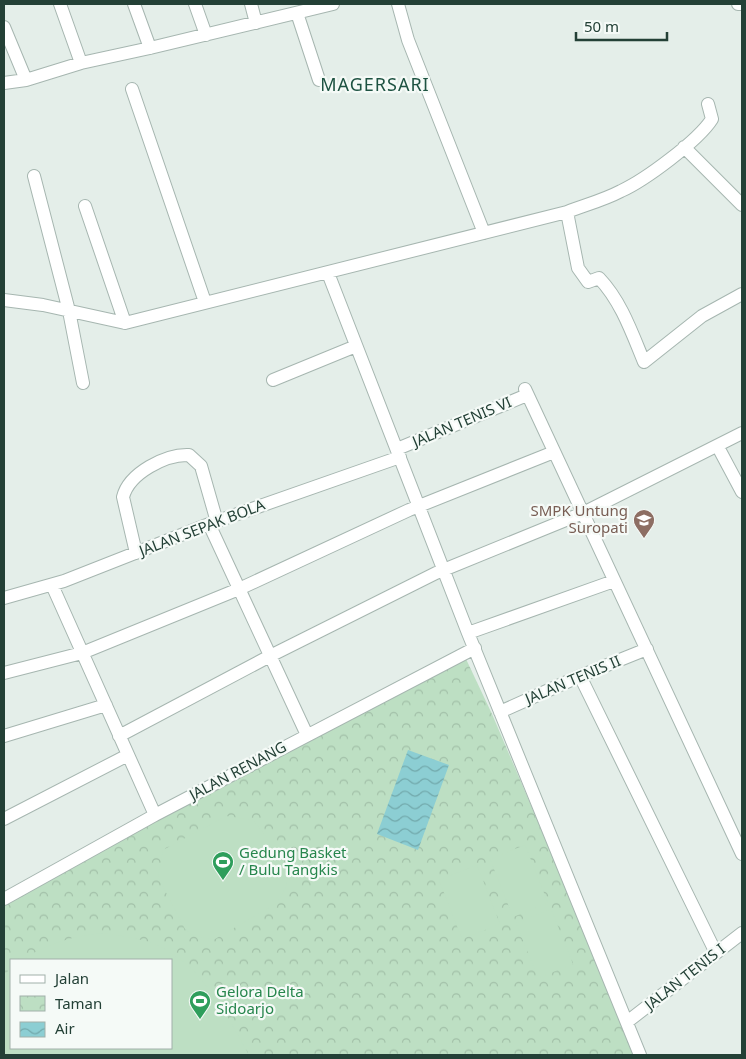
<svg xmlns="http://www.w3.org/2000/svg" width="746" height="1059" viewBox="0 0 746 1059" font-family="'Noto Sans',sans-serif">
	<defs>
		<pattern id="park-crowns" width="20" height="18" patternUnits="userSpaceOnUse" patternTransform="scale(1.25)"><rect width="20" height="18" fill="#bddfc3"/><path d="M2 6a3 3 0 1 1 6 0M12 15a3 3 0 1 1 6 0" fill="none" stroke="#a2c0a8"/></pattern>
		<pattern id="water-waves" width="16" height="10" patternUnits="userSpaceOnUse" patternTransform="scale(1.25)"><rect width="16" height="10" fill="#8cced3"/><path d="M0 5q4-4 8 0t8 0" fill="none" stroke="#72a9ac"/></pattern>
	</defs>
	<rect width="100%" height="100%" fill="#e4eee9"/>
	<path fill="url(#park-crowns)" fill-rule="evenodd" d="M466,659l26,55 131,307 11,34h-630v-156zM11,960h160v88h-160z"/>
	<path fill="#bddfc3" d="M226,816l27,4 12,15 21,40 1,10 -10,18 -62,36 -21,-3 -9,-7 -27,-52 5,-27z
		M525,845l23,58 -35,14 -23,-58z
		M477,865l23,59 -38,15 -23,-59z
		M551,909l22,55 -35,14 -22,-55z
		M102,933c20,3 41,5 59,14 44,23 65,67 88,108h-245v-80l7,-7v80h160v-88h-149c27,-17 48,-23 80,-27z"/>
	<path fill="url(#water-waves)" d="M408,750l41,15 -31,85 -41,-16z"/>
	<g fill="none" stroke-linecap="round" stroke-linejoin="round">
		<g stroke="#a6b6b0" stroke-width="14">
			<path id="street" d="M60,4l21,59
				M134,4l16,44
				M195,4l11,31
				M251,4l5,19
				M398,4l10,36 76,193
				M738,4h4
				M297,13l22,67
				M4,27l22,53 55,-17 69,-15 183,-44
				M4,83l22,-3
				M132,89l73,213
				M684,147l58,58
				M34,176l35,135 14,72
				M85,206l40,117
				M567,212l11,56 10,14 11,-4c22,23 33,55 45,84l58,-46 40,-22
				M328,273l140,360 172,422
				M4,300l39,5 82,18 442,-111c18,-7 37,-12 54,-21 24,-11 77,-50 91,-72l-4,-15
				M273,380l83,-34
				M525,389l217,465
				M718,447l24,45
				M397,449l130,-54
				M209,524l98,211
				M136,553l-13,-56c6,-24 43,-43 66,-42l12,11 16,56
				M52,585l103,230
				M4,598l60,-17 145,-57 191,-67
				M468,633l146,-52
				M4,673l78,-20 157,-64 170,-79 145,-58
				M580,676l136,277
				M500,712l80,-36 67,-27
				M4,736l102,-31
				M119,736l151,-80 166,-83 147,-60 159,-80
				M4,819l124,-64
				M4,899l151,-84 320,-167
				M627,1022l115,-89"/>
		</g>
		<use href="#street" stroke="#fff" stroke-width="12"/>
	</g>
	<defs>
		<g id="school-pin" transform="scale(1.125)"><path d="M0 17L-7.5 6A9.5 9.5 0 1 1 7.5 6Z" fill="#8d6e63" stroke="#f5faf7"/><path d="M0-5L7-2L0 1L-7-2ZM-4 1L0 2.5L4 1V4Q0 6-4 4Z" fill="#fff"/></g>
		<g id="stadium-pin" transform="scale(1.125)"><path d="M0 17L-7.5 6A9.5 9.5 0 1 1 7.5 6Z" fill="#2e9e5b" stroke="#f5faf7"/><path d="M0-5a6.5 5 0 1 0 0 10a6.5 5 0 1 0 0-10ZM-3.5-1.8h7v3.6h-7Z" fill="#fff"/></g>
	</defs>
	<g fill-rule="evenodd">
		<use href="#school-pin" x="644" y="520"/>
		<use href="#stadium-pin" x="223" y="862"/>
		<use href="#stadium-pin" x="200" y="1001"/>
	</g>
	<g text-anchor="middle" stroke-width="4.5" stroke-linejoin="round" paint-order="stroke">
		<g font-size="15" fill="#234036" stroke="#f5faf7">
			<text transform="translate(462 422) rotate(-23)" y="5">JALAN TENIS VI</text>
			<text transform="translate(202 528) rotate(-21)" y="5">JALAN SEPAK BOLA</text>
			<text transform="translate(573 680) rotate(-23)" y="5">JALAN TENIS II</text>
			<text transform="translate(238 771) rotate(-28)" y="5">JALAN RENANG</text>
			<text transform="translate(685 977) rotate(-38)" y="5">JALAN TENIS I</text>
		</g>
		<g font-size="15" fill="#785e54" stroke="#f5faf7" text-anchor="end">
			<text x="628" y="516">SMPK Untung<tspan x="628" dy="17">Suropati</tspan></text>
		</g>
		<g font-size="15" fill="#27864d" stroke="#f5faf7" text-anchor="start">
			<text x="239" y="858">Gedung Basket<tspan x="239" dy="17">/ Bulu Tangkis</tspan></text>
			<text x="216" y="997">Gelora Delta<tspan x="216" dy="17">Sidoarjo</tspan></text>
		</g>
		<g font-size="18" letter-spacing="1" fill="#1e5342" stroke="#f5faf7">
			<text x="375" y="91">MAGERSARI</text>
		</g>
	</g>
	<rect width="746" height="1059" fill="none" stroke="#234036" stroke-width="10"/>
	<rect x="10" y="959" width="162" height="90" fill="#f5faf7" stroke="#a1b0aa"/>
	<rect x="20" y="975" width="25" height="8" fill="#ffffff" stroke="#a1b0aa"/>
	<text x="55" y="984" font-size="15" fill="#234036">Jalan</text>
	<rect x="20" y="996" width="25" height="15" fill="url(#park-crowns)" stroke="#a1b0aa"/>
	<text x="55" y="1009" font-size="15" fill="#234036">Taman</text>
	<rect x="20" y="1022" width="25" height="15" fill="url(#water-waves)" stroke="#a1b0aa"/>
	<text x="55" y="1034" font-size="15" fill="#234036">Air</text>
	<path d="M576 32v8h91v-8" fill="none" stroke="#234036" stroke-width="2.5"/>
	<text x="584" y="32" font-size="15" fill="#234036" stroke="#f5faf7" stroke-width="4" paint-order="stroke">50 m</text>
</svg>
